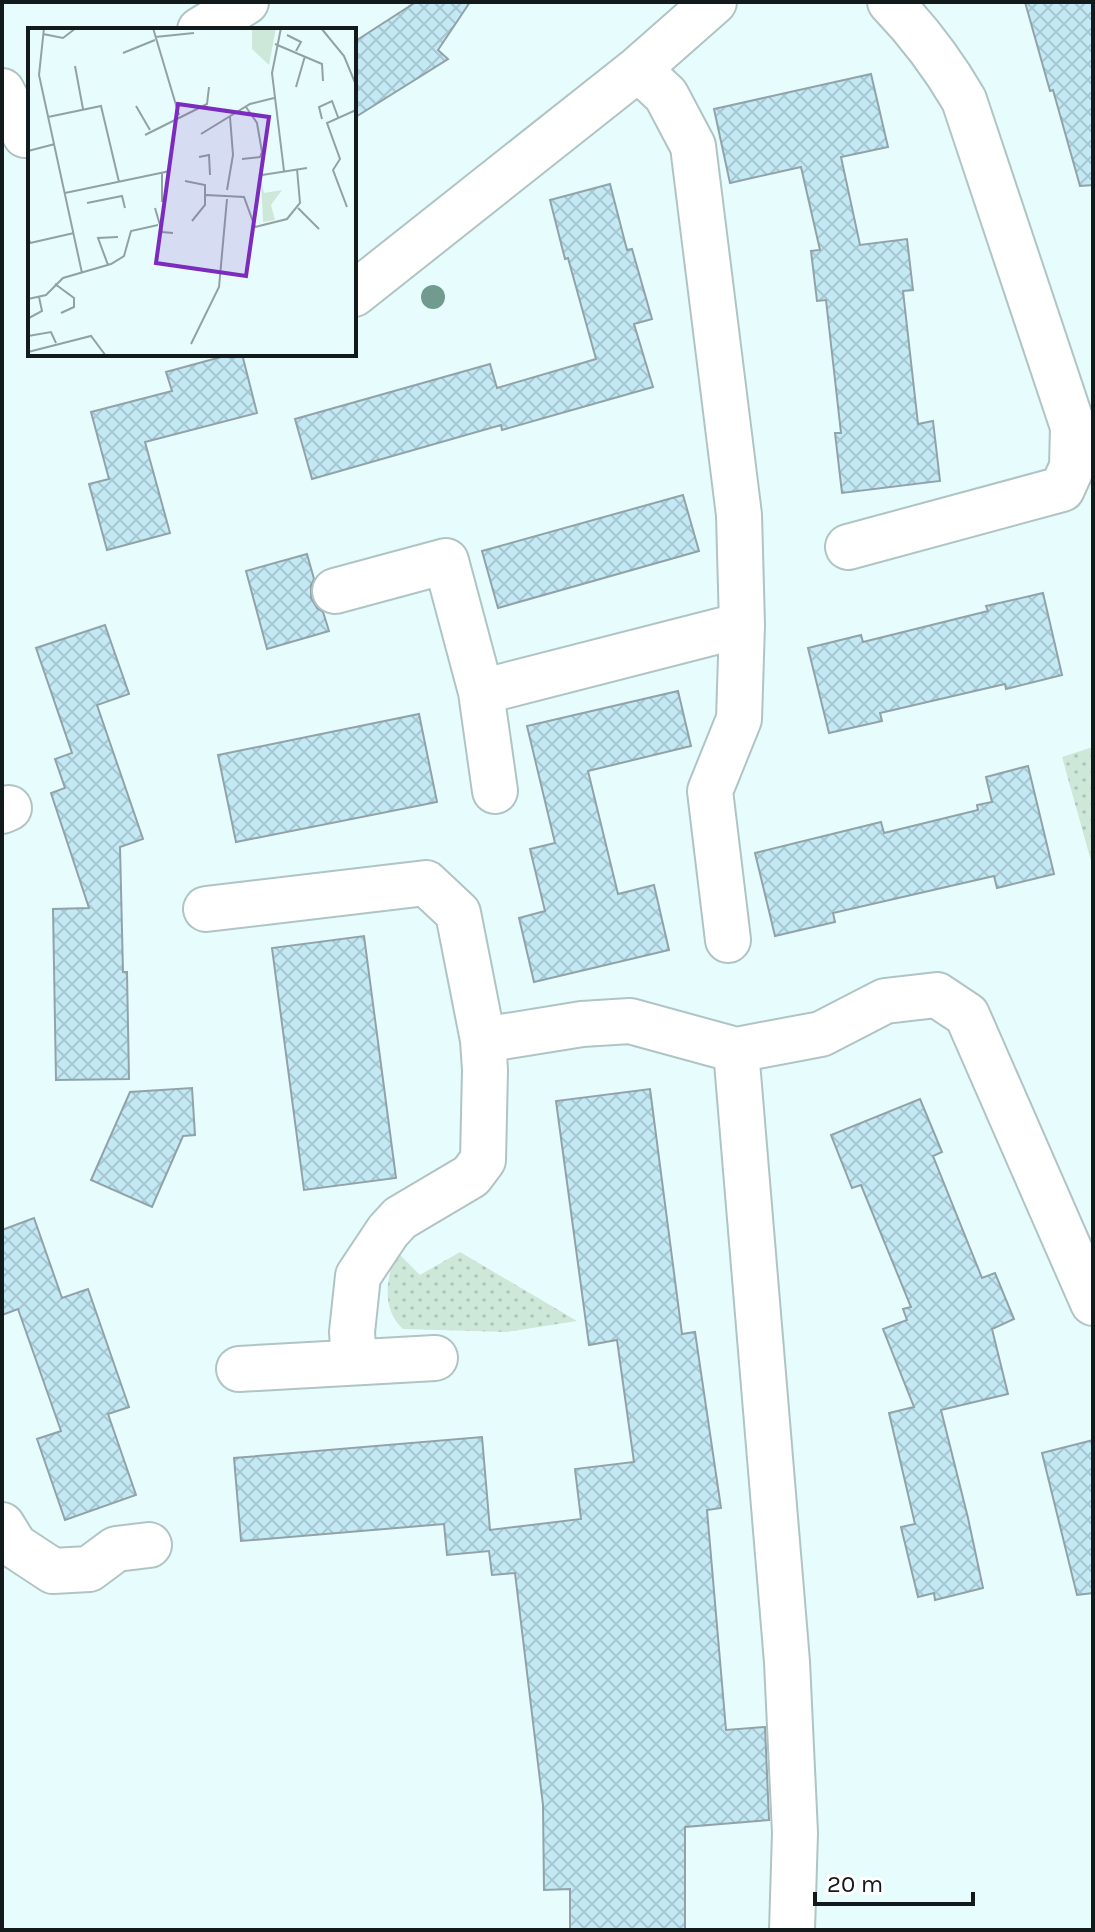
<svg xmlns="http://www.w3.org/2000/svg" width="1095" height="1932" viewBox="0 0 1095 1932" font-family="Karla,sans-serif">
	<defs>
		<pattern id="grass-dots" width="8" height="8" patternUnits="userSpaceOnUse" patternTransform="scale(2)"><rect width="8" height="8" fill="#cde7d9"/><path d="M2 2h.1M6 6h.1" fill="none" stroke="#afc6ba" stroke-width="1.8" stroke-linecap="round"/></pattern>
		<pattern id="building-cross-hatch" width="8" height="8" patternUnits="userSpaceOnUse" patternTransform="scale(2)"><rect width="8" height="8" fill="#c3e9f5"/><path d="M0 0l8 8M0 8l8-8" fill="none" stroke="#a7c7d1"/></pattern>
	</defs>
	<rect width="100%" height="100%" fill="#e7fcfd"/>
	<path fill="url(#grass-dots)" d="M1093,747v121l-31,-111z
		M397,1252l23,23 40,-23 117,69 -70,11 -104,-3c-22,-20 -17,-52 -6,-77z"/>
	<path fill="url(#building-cross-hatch)" stroke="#91a3a8" stroke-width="2" d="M416,2h54l-32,48 10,9 -94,59v-76z
		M1025,2h68v183l-13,1 -27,-96 -3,1z
		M871,74l17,73 -47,10 19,88 47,-6 6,51 -10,1 15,133 15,-3 7,60 -98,12 -7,-60h6l-15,-133 -9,1 -6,-50 9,-1 -19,-83 -71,16 -16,-74z
		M610,184l17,66 5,-1 20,70 -18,5 19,63 -151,43 -1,-5 -189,54 -17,-60 195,-55 7,24 99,-29 -28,-101 -3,1 -15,-59z
		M232,354h10l15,59 -112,29 25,91 -63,17 -18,-66 20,-5 -18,-67 81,-21 -6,-19z
		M683,495l16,56 -201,57 -16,-57z
		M307,554l7,25 -3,6v13l6,10 6,4 6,19 -62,18 -21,-78z
		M1043,593l19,82 -56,14 -1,-5 -125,29 2,8 -53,12 -21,-85 53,-13 2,7 125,-31 -2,-5z
		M105,625l24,69 -32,11 46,134 -23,8 3,125h4l2,107 -73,1 -3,-171 36,-1 -38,-115 14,-5 -10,-29 17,-6 -36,-105z
		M678,691l13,55 -103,25 30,123 36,-9 15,65 -135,32 -15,-64 26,-7 -15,-62 25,-6 -28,-117z
		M419,714l18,88 -201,40 -18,-87z
		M1028,766l26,108 -57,14 -3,-12 -161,37 2,9 -60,14 -20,-83 126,-31 3,11 94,-23 -1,-5 15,-3 -6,-25z
		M364,936l32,242 -92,12 -32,-242z
		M192,1088l3,47 -12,1 -31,71 -61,-27 39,-88z
		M650,1089l32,245 13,-2 26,176 -14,2 19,220 39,-3 4,93 -84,7v103h-115v-41l-26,1 -1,-85 -28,-232 -23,2 -3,-24 -42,4 -3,-31 -203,17 -7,-83 248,-21 8,93 91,-11 -6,-50 59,-7 -17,-122 -28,5 -33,-244z
		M920,1099l22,53 -9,4 49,122 13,-5 19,46 -22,10 16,65 -67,16 27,108 15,70 -48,12 -1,-7 -16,4 -17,-70 14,-3 -26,-111 25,-6 -31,-78 24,-9 -4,-11 8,-2 -50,-122 -9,3 -21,-53z
		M34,1218l28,80 26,-9 41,118 -21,7 28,81 -71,25 -28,-81 24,-8 -43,-122 -16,6v-85z
		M1093,1440v153l-16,2 -35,-142z"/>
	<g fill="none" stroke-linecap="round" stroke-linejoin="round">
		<g stroke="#b0c4c4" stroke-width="48">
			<path id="minor" d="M200,30l46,-28
				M638,69l28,26 27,51 46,369 3,110 -3,94 -29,72 18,149
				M2,91l23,44
				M354,294l284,-225 76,-67
				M848,547l214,-58 10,-22 1,-40 -109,-327c-21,-36 -45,-68 -74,-98
				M335,591l111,-30 35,131 14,99
				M481,692l261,-67
				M2,811l7,-3
				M206,909l220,-26 32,30 25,127 2,30 -2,90 -12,16 -71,42 -12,13 -30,45 -6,56 2,30
				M483,1040l99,-16 48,-3 106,29 85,-16 64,-33 52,-6 30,20 126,288
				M736,1050l51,612 8,171 -3,97
				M239,1369l196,-11
				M2,1525l13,21 38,25 36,-2 27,-20 33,-4"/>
		</g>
		<use href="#minor" stroke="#fff" stroke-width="44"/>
	</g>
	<circle fill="#709b8e" cx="433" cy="297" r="12"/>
	<g transform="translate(28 28)">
		<rect width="328" height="328" fill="#e7fcfd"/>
		<path d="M224,0h24l-7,37 -17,-16zM233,150l3,15 18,-3 -11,15 4,15 -12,2z" fill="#cde7d9"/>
		<path fill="none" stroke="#92a2a3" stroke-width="2" d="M16,0l-5,47 43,198M125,0l26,87M253,0l-9,45 12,98M293,0l23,28 12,29M15,6l20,4 13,-10M259,7l14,7 -5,9M127,9l39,-4M247,16l47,20 1,17M95,25l32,-13M47,38l8,43M268,59l9,-31M108,78l14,24M20,89l53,-11 18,76M294,91l-3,-12 13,-6 6,16M173,106l49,-30 24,-6M117,107l62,-31 2,-17M0,123l27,-7M171,129l10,-2 1,20M214,131l18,-2 2,-5 -5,-29 -11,-16M134,145v29M234,147l45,-7M157,153l20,4v20l-13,16M199,162l6,-35 -3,-38M37,165l105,-22M178,167l38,2 11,30 32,-8 13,-16 -3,-34M59,175l35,-7 3,12M319,179l-14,-37 7,-11 -13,-36 29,-13M127,180l7,24 11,1M270,180l21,21M0,208l2,7 44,-10M80,237l-10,-27 20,-1M27,256l19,14v9l-13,6M0,271l18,-4 17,-17 48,-14 13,-8 7,-25 27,-6M1,290l13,-7 -3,-14M0,308l23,-4 5,11M163,316l28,-57 8,-88M0,324l63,-16 15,20"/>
		<path fill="#7b2cbf" fill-opacity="0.15" stroke="#7b2cbf" stroke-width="4" d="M150,76l91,13 -23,159 -90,-13z"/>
		<rect width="328" height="328" fill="none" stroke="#131a1b" stroke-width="4"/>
	</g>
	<rect width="1095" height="1932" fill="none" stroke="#131a1b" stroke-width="8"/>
	<path d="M815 1892v12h158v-12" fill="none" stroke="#131a1b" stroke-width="4"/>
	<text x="827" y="1892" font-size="24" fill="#131a1b" stroke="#ffffff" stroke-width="6" paint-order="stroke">20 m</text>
</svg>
